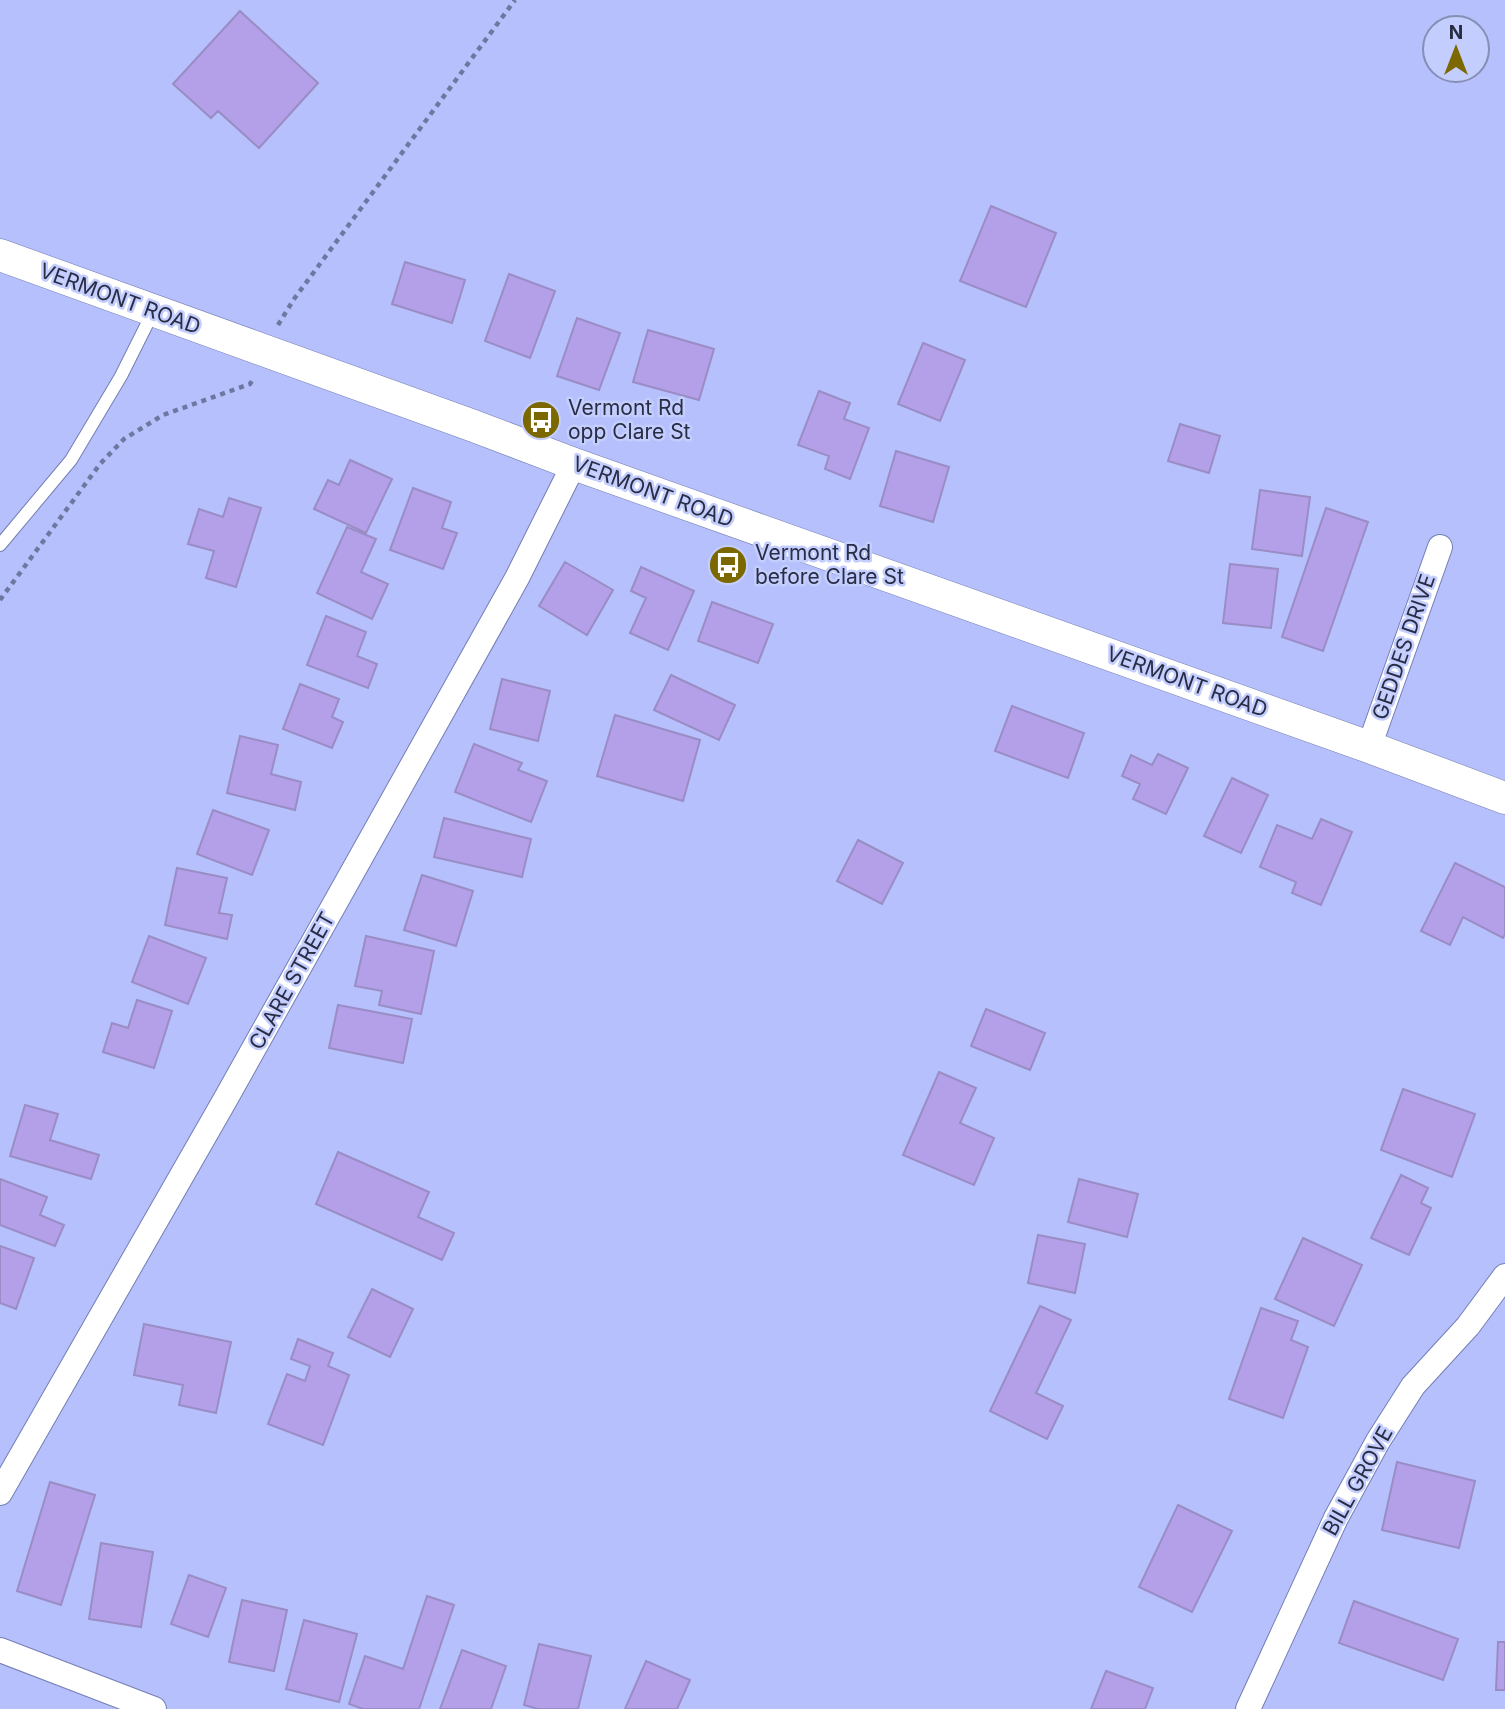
<svg xmlns="http://www.w3.org/2000/svg" width="1505" height="1709" viewBox="0 0 1505 1709" font-family="Inter,sans-serif">
	<rect width="100%" height="100%" fill="#b5c0fc"/>
	<path fill="#b3a0e9" stroke="#9a8cc5" stroke-width="2" d="M240,11l78,72 -59,65 -41,-37 -7,7 -38,-34z
		M991,206l65,27 -30,74 -66,-26z
		M405,262l60,18 -13,43 -60,-19z
		M509,274l46,17 -25,67 -45,-17z
		M577,318l43,15 -21,57 -42,-14z
		M648,330l66,19 -15,51 -66,-18z
		M923,343l42,17 -25,61 -42,-17z
		M819,391l31,12 -6,16 25,9 -19,51 -25,-10 4,-13 -31,-11z
		M1180,424l40,12 -11,37 -41,-12z
		M896,451l53,16 -16,55 -53,-16z
		M350,460l42,19 -26,54 -52,-24 14,-29 11,5z
		M413,488l38,14 -9,26 15,5 -14,36 -53,-19z
		M1260,490l50,7 -8,59 -50,-7z
		M229,498l32,10 -25,79 -30,-9 8,-27 -26,-7 11,-35 24,8z
		M1326,508l42,14 -45,129 -41,-14z
		M347,527l29,12 -15,33 27,12 -16,35 -55,-26z
		M565,562l48,28 -26,45 -48,-29z
		M1230,564l48,5 -7,59 -48,-5z
		M641,567l53,24 -26,59 -38,-17 16,-35 -15,-7z
		M712,602l61,22 -15,39 -60,-22z
		M326,616l40,16 -9,24 20,8 -9,24 -61,-23z
		M671,675l64,30 -16,35 -65,-30z
		M502,679l48,12 -12,50 -48,-12z
		M300,684l39,15 -7,18 11,5 -11,26 -49,-19z
		M1012,706l72,27 -16,45 -73,-27z
		M615,715l85,25 -17,61 -86,-25z
		M240,736l38,9 -7,29 30,8 -6,28 -68,-17z
		M474,744l48,19 -4,7 29,11 -16,41 -76,-30z
		M1158,754l30,14 -22,46 -33,-15 7,-15 -18,-8 9,-21 21,10z
		M1232,778l36,17 -27,58 -37,-17z
		M213,810l56,20 -17,45 -55,-21z
		M444,818l87,21 -9,38 -88,-20z
		M1321,819l31,13 -31,73 -29,-12 4,-11 -36,-15 17,-42 35,14z
		M858,840l45,23 -21,41 -45,-23z
		M1455,863l50,24v47l-2,4 -40,-21 -13,28 -29,-14z
		M177,868l50,10 -8,35 13,2 -5,24 -62,-14z
		M422,875l51,16 -17,55 -52,-16z
		M149,936l57,22 -18,46 -56,-22z
		M366,936l68,15 -13,63 -42,-9 3,-14 -27,-5z
		M137,1000l35,11 -18,57 -51,-16 9,-29 16,5z
		M338,1005l74,14 -9,44 -74,-15z
		M986,1009l59,24 -15,37 -59,-24z
		M939,1072l37,16 -16,35 34,15 -20,47 -71,-30z
		M1403,1089l72,25 -23,63 -71,-27z
		M25,1105l33,9 -8,26 49,15 -8,24 -81,-23z
		M338,1152l91,40 -11,25 36,16 -12,27 -126,-56z
		M1401,1175l27,13 -7,15 10,5 -22,47 -38,-17z
		M0,1179l47,18 -7,18 24,10 -9,21 -55,-21z
		M1079,1179l59,15 -11,43 -59,-15z
		M1038,1235l47,9 -10,49 -47,-10z
		M1303,1238l59,27 -28,61 -59,-27z
		M0,1246l34,12 -18,51 -16,-6z
		M372,1289l41,20 -23,48 -42,-20z
		M1040,1306l31,14 -35,73 27,13 -16,33 -57,-28z
		M1261,1308l37,13 -7,19 17,7 -25,71 -54,-19z
		M144,1324l87,18 -15,71 -37,-8 4,-20 -49,-10z
		M298,1339l35,14 -5,13 21,9 -26,70 -55,-21 19,-50 18,7 5,-15 -19,-7z
		M1397,1462l78,19 -16,67 -77,-18z
		M50,1482l45,13 -34,110 -44,-14z
		M1178,1505l54,26 -40,81 -53,-25z
		M101,1543l52,9 -12,75 -52,-8z
		M189,1575l37,13 -18,49 -37,-13z
		M427,1596l27,9 -35,104h-56l-14,-5 16,-48 38,13z
		M242,1600l45,10 -13,61 -45,-9z
		M1354,1601l104,38 -15,41 -104,-37z
		M304,1620l53,14 -18,68 -53,-13z
		M1498,1642h7v48h-9z
		M539,1644l52,12 -13,53h-40l-14,-4z
		M462,1650l44,16 -15,43h-51z
		M646,1661l44,19 -13,29h-52z
		M1106,1671l47,17 -8,21h-54z"/>
	<g fill="none" stroke-linecap="round" stroke-linejoin="round">
		<g stroke="#747eb5" stroke-width="14">
			<path id="service" d="M0,545l71,-85 50,-84 32,-64"/>
		</g>
		<g stroke="#747eb5" stroke-width="26">
			<path id="minor" d="M1369,747l71,-200
				M0,1493l225,-393 292,-522 57,-114
				M0,1650l154,59
				M1248,1709l88,-191 42,-77 35,-55 55,-60 37,-50"/>
		</g>
		<g stroke="#747eb5" stroke-width="33">
			<path id="tertiary" d="M0,255l471,170 103,39 795,283 136,51"/>
		</g>
		<path stroke="#6f77a1" stroke-width="4.5" stroke-dasharray="5 5" stroke-linecap="butt" d="M278,325l16,-26 221,-299
			M0,600l100,-136 24,-25 39,-24 87,-31 3,-5"/>
		<use href="#service" stroke="#fff" stroke-width="12"/>
		<use href="#minor" stroke="#fff" stroke-width="24"/>
		<use href="#tertiary" stroke="#fff" stroke-width="32"/>
	</g>
	<defs>
		<g id="bus-disc" transform="scale(2.0125)"><circle r="9.5" fill="#7c6800" stroke="#c4cefe"/><path d="M-5-6H5V4H4V6H2V4H-2V6H-4V4H-5ZM-3.5-4V0h7V-4ZM-3.5 1.2v1.5H-2V1.2ZM2 1.2v1.5H3.5V1.2Z" fill="#fff"/></g>
	</defs>
	<g fill-rule="evenodd">
		<use href="#bus-disc" x="541" y="420"/>
		<use href="#bus-disc" x="728" y="565"/>
	</g>
	<g text-anchor="middle" stroke-width="5" stroke-linejoin="round" paint-order="stroke">
		<g font-size="21" fill="#292d44" stroke="#c4cefe">
			<text transform="translate(120 299) rotate(20)" y="7">VERMONT ROAD</text>
			<text transform="translate(653 492) rotate(20)" y="7">VERMONT ROAD</text>
			<text transform="translate(1404 647) rotate(-71)" y="7">GEDDES DRIVE</text>
			<text transform="translate(1187 682) rotate(20)" y="7">VERMONT ROAD</text>
			<text transform="translate(292 981) rotate(-61)" y="7">CLARE STREET</text>
			<text transform="translate(1358 1481) rotate(-61)" y="7">BILL GROVE</text>
		</g>
		<g font-size="21" fill="#292d44" stroke="#c4cefe" text-anchor="start">
			<text x="568" y="415">Vermont Rd<tspan x="568" dy="24">opp Clare St</tspan></text>
			<text x="755" y="560">Vermont Rd<tspan x="755" dy="24">before Clare St</tspan></text>
		</g>
	</g>
	<g transform="translate(1456 49)"><circle r="33" fill="#c4cefe" stroke="#868eb4" stroke-width="2"/>
	<path d="M0-5L12 26L0 18L-12 26Z" fill="#7c6800"/>
	<text y="-10" font-size="19" font-weight="bold" text-anchor="middle" fill="#292d44">N</text>
	</g>
</svg>
